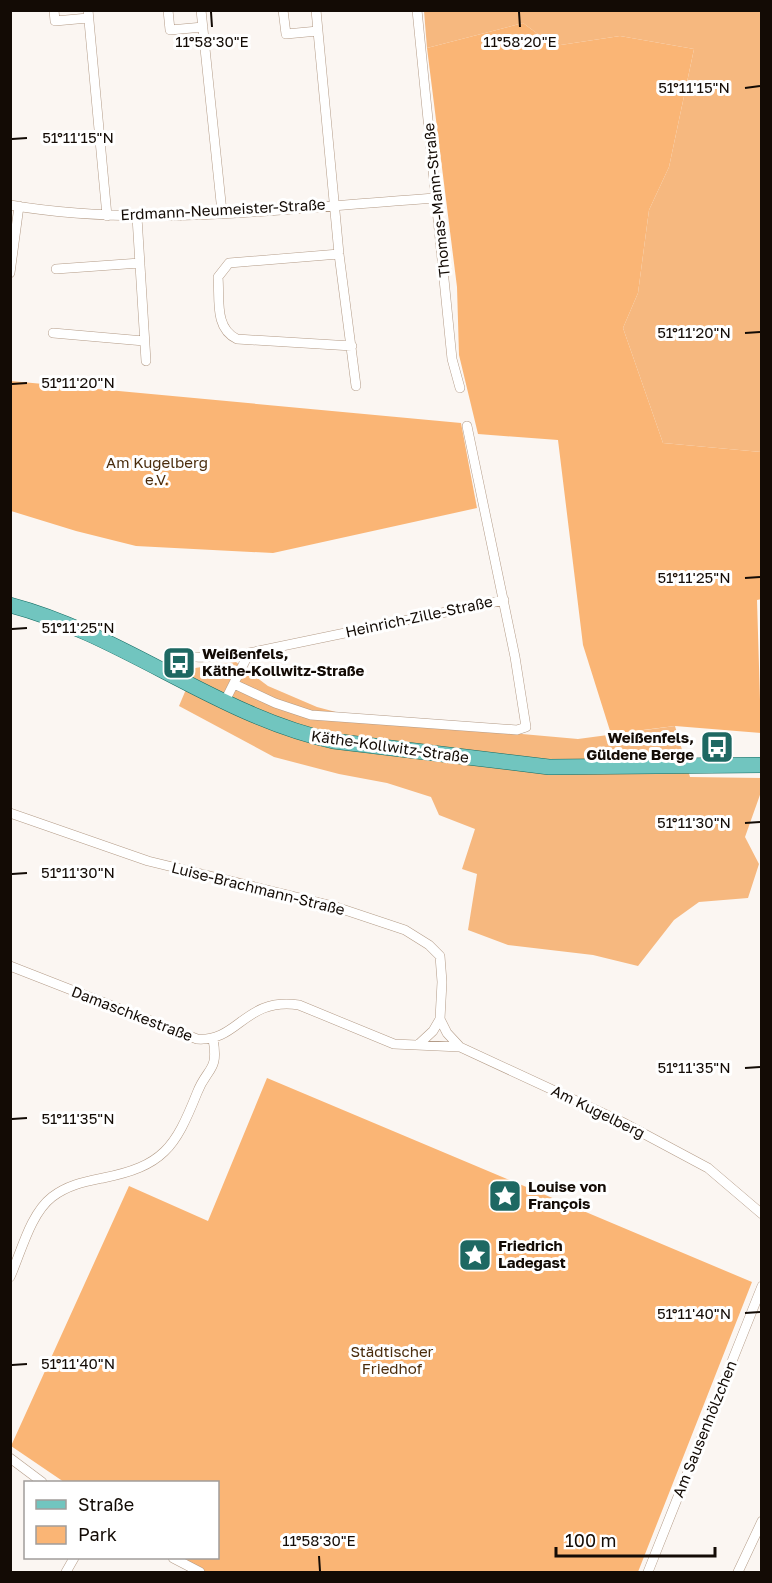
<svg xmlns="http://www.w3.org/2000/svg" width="772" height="1583" viewBox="0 0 772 1583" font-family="'Golos Text',sans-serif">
	<rect width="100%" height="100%" fill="#fbf6f2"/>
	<path fill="#fab575" d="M523,23l31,23 66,-10 74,13 -25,118 -20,43 -11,83 -15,35 40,115 98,9 1,147 -5,1 4,133 -86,-7 -64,8 -28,-89 -25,-205 -80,-6 -19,-79 -2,-68 -30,-239z
		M11,381l450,42 16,85 -204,45 -137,-7 -60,-15 -65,-20z
		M267,1078l485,204 -114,290h-441l-24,-14h45v-76h-154l-53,-36 118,-260 79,35z"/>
	<path fill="#f6b87f" d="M424,11h337v441l-98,-9 -40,-115 15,-35 11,-83 20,-43 25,-118 -74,-13 -66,10 -31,-23 -96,25z
		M236,662l32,24 49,21 49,13 212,19 97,-13 15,51 71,1v14l-16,45 14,27 -11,34 -49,4 -25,18 -36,46 -45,-11 -85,-10 -40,-15 9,-56 -15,-5 13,-40 -36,-14 -8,-18 -44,-14 -48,-9 -65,-17 -95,-51 16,-38z"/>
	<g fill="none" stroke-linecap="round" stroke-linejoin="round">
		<g stroke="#b39b87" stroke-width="10">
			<path id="minor" d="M54,10l1,11 33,-3
				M88,10l19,206
				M168,10l2,20 33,-3
				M201,10l21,202
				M283,10l3,24 32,-3
				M316,10l23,244 17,132
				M417,10l35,349 8,29
				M10,205c140,24 286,2 426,-7
				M137,217l9,144
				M339,254l-110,9 -11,14c2,22 -4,51 19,62l115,7
				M56,269l84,-6
				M10,273l9,-67
				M53,333l91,8
				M179,653c29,12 40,-6 69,3
				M234,684l41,19 36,12 206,15 9,-3 -11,-70 -48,-231
				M224,703l25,-50 255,-53
				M10,813l138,48 185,45 72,24 24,15 11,11 2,26 -2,37 7,14 13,14
				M10,966l187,73c42,3 47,-42 102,-34l95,39 66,3 162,75 86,46 54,46
				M419,1044l14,-13 7,-12
				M10,1277c11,-24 20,-63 42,-80 16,-12 32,-15 51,-19 60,-12 72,-30 94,-85 10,-26 22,-21 16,-54
				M10,1458l32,24
				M173,1558l27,14
				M66,1572l8,-14
				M648,1572l114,-286
				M738,1572l24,-51"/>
		</g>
		<g stroke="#136b62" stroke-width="16">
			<path id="primary" d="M10,605c114,30 208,111 323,136l216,26 213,-2"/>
		</g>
		<use href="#minor" stroke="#fff" stroke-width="9"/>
		<use href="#primary" stroke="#71c5bf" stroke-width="15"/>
	</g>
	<path fill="none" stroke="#130b05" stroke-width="2" d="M211,12l1,15M519,12l1,15M745,88l15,-2M12,139l15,-1M745,333l15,-1M12,384l15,-1M745,578l15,-1M12,629l15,-1M745,823l15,-1M12,874l15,-1M745,1068l15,-1M12,1119l15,-1M745,1313l15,-1M12,1365l15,-1M319,1556l1,15"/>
	<defs>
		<g id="bus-square" transform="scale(1.725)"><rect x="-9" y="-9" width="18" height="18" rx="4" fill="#1e6862" stroke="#fff"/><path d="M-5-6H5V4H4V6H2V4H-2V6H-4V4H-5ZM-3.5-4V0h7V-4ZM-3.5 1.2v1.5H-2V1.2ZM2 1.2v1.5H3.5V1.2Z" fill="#fff"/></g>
		<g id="sight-square" transform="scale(1.725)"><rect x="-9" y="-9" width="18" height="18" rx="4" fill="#1e6862" stroke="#fff"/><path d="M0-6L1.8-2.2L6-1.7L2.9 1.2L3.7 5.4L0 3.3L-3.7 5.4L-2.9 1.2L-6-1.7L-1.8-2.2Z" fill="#fff"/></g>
	</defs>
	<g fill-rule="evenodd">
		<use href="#bus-square" x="179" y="663"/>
		<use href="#bus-square" x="717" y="747"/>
		<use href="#sight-square" x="505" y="1196"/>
		<use href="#sight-square" x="475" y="1255"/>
	</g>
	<g text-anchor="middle" stroke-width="6" stroke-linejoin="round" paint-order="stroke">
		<g font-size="15" fill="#130b05" stroke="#fff">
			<text transform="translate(437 200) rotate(-96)" y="5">Thomas-Mann-Straße</text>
			<text transform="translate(223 210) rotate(-3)" y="5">Erdmann-Neumeister-Straße</text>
			<text transform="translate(419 617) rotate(-12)" y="5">Heinrich-Zille-Straße</text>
			<text transform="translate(390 747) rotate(8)" y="5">Käthe-Kollwitz-Straße</text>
			<text transform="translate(258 889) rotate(14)" y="5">Luise-Brachmann-Straße</text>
			<text transform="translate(132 1014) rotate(21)" y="5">Damaschkestraße</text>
			<text transform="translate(598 1112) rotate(26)" y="5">Am Kugelberg</text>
			<text transform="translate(705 1429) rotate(-68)" y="5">Am Sausenhölzchen</text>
		</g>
		<g font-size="15" fill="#4a2c0c" stroke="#fff">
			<text x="157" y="468">Am Kugelberg<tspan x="157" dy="17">e.V.</tspan></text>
			<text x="392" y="1357">Städtischer<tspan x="392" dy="17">Friedhof</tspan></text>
		</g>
		<g font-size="15" font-weight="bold" fill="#130b05" stroke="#fff" text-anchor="start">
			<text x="202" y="659">Weißenfels,<tspan x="202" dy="17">Käthe-Kollwitz-Straße</tspan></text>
			<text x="694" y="743" text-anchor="end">Weißenfels,<tspan x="694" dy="17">Güldene Berge</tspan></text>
			<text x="528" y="1192">Louise von<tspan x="528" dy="17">François</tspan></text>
			<text x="498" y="1251">Friedrich<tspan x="498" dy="17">Ladegast</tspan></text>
		</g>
	</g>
	<g font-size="15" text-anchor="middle" fill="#130b05" stroke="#fff" stroke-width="6" stroke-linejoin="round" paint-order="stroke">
		<text x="212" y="47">11°58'30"E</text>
		<text x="520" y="47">11°58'20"E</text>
		<text x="694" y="93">51°11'15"N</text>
		<text x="78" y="143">51°11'15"N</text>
		<text x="694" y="338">51°11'20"N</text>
		<text x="78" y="388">51°11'20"N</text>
		<text x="694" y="583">51°11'25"N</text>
		<text x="78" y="633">51°11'25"N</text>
		<text x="694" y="828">51°11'30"N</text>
		<text x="78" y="878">51°11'30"N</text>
		<text x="694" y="1073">51°11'35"N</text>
		<text x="78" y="1124">51°11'35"N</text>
		<text x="694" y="1319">51°11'40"N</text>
		<text x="78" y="1369">51°11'40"N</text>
		<text x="319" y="1546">11°58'30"E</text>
	</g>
	<rect width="772" height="1583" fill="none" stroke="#130b05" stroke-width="24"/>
	<rect x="24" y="1481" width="195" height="78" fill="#ffffff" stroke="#a19d9b" stroke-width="1.5"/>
	<rect x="36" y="1500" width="30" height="9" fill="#71c5bf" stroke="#a19d9b" stroke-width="1.5"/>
	<text x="78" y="1511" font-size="18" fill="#130b05">Straße</text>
	<rect x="36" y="1526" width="30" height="18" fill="#fab575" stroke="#a19d9b" stroke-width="1.5"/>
	<text x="78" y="1541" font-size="18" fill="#130b05">Park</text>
	<path d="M556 1547v9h159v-9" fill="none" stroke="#130b05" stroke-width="3"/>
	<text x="565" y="1547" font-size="18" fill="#130b05" stroke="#ffffff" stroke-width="4.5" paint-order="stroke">100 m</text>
</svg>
